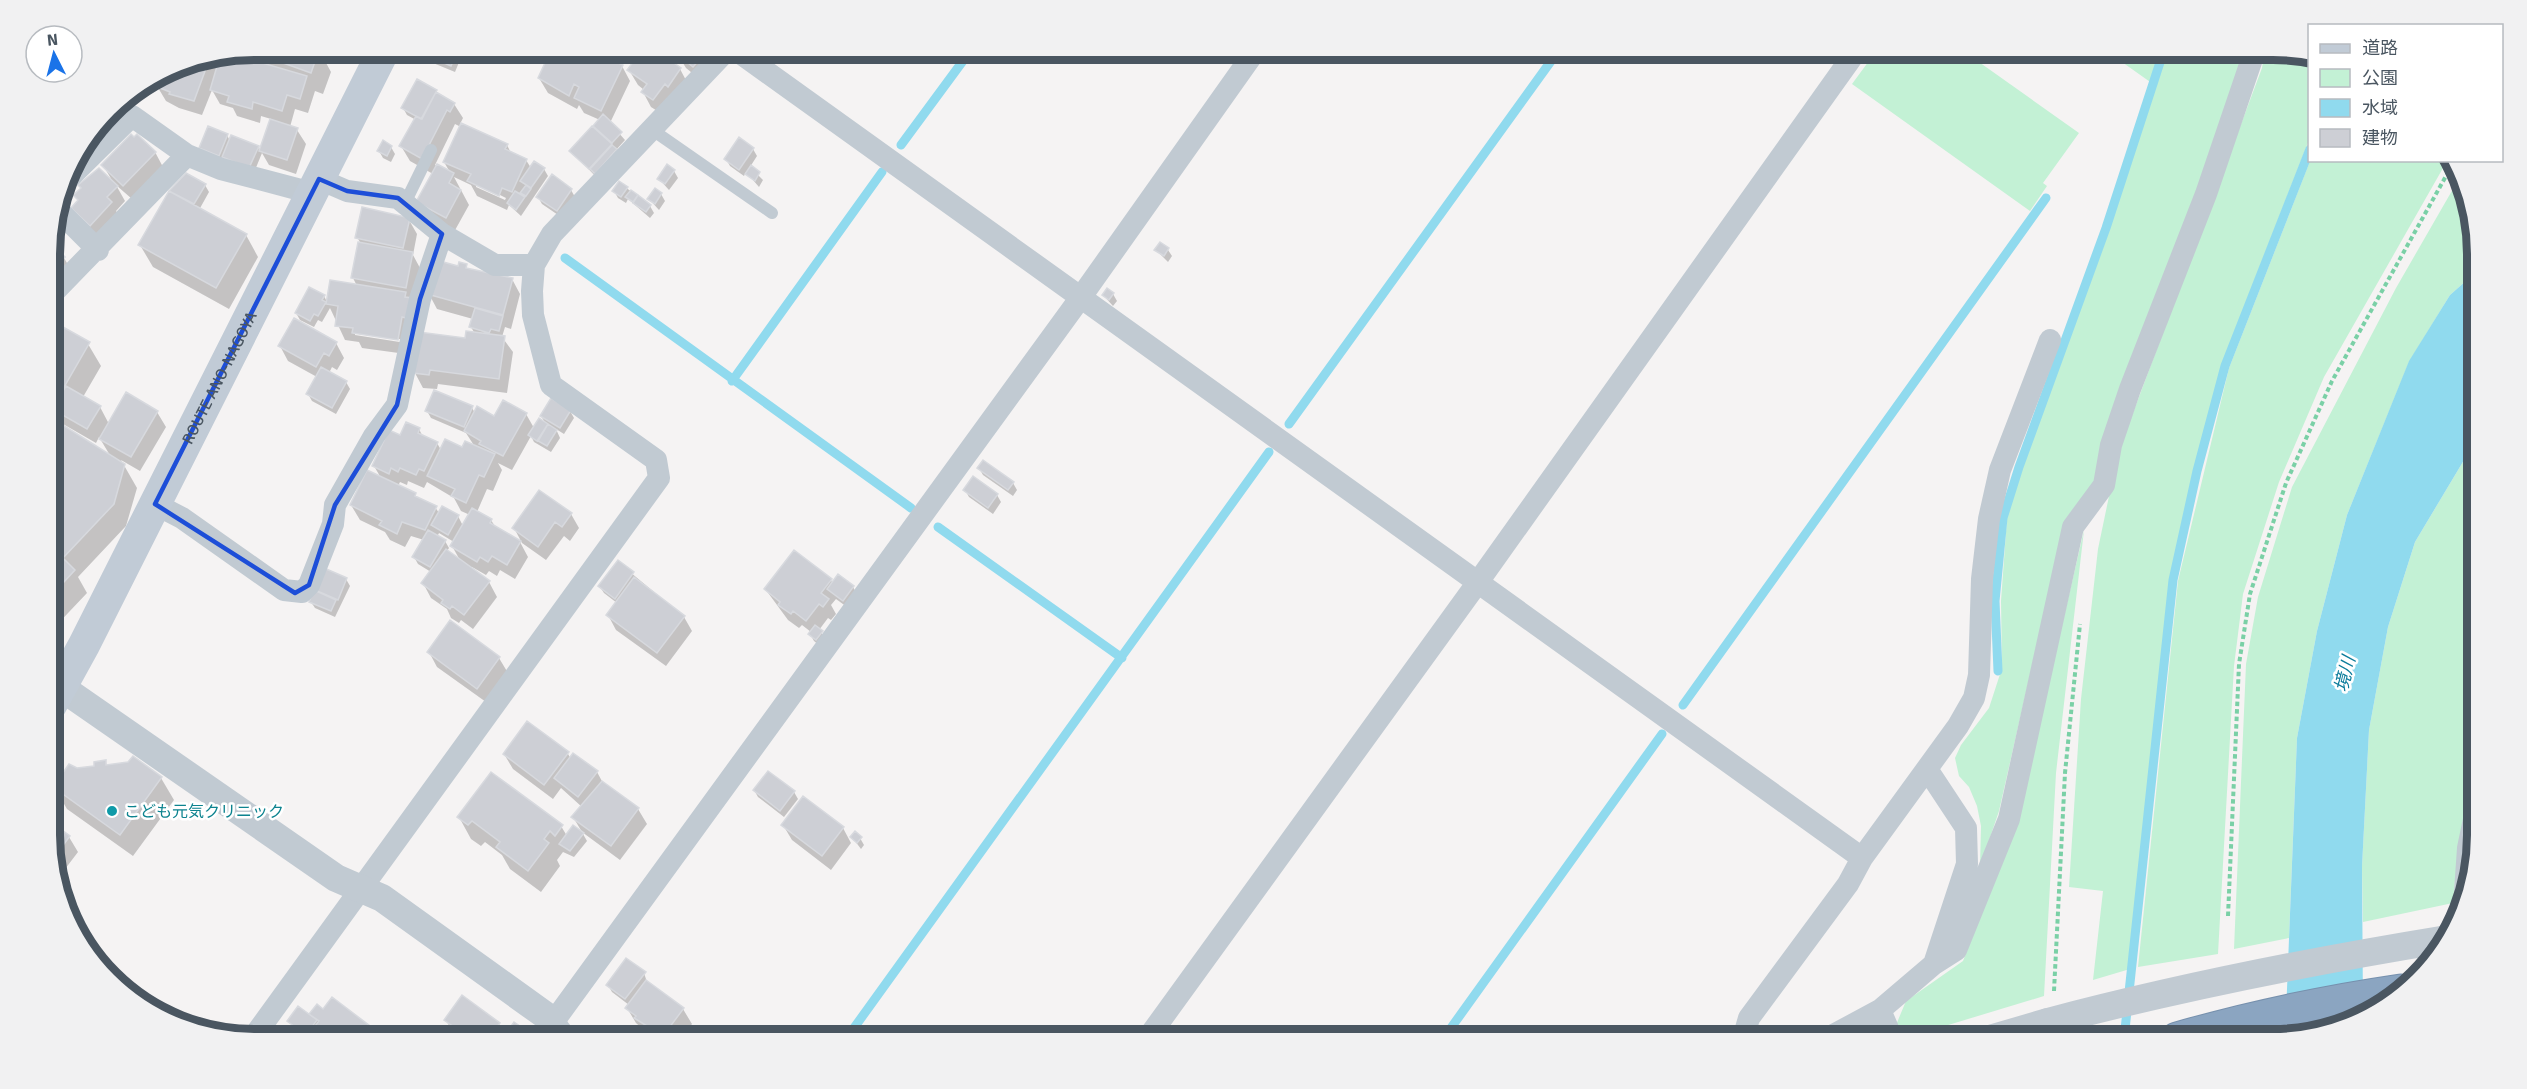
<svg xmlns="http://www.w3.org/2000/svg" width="2527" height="1089" viewBox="0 0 2527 1089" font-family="Signika,'Noto Sans JP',sans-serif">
	<rect width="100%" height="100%" fill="#f5f3f3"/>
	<path fill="#c3f1d5" d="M1877,50h85l117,83 -36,50 4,3 -17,25 -178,-127z
		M2105,50h57l-9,34z
		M2166,50h83l-153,429 -31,41 -66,291 -19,56 1,-41 -4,-20 -8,-19 -10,-11 -4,-18 6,-13 28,-37 13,-40 -1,-67 6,-83 14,-50 88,-240z
		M2265,50l44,7v83l-86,221 -27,100 -26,120 -40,388 -37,11 10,-89 -34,-4 12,-188 17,-150 20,-96 144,-385z
		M2310,161h137l-123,216 -45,105 -36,112 -9,72 -16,288 -80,13 40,-386 51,-213z
		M2457,182l19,45v45l-26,23 -41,67 -62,153 -30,116 -20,107 -8,200 -55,11 12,-285 12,-67 34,-110 104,-199z
		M2476,440l1,333 -22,107 -2,23 -90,19 -1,-55 7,-137 19,-103 27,-85z
		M2084,530l-28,243 -12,223 -142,43 -6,-14 10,-24 57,-40 52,-132z"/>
	<path fill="#90daee" d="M2476,272v168l-61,102 -27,85 -19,103 -7,137 1,146 -78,26 12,-301 20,-107 30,-116 62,-154 41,-66z"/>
	<path fill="#0003" fill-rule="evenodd" d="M260,50h59l12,22 -8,22 -8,-3 -7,22 -13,-4 -5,18 7,3 9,14 -10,30 -27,-9 -7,-12 -9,22 -49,-20 23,-20 3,6 28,6 2,5 11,-33 -10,-3 -1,7 -23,-7 -4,-8 -13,-4 -8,-14 -10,25 -23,-7 -13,-7 -9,-15 3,-11 16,-10 57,-11 -1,1 37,11 -7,-11 2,-4z
		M432,50h32l-9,22 -22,-9 -4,-7z
		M487,50h28l-4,9z
		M553,50h33l36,16 8,15 -20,42 15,17 -9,10 4,7 -21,23 -28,-29 29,-31 -16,-7 -5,-8 -2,4 -29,-16 -9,-15z
		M609,50h10l-2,4z
		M644,50h8l28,19 8,15 -26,30 -11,-7 -8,-15 1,-2 -6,-5 -9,-15z
		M659,50h69l-26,31 -16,-13 -8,-13 -4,6z
		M149,81l-13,23 -12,-7z
		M436,92l18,12 9,14 -3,6 47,21 4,8 15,7 5,8 13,1 4,7 -27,40 -12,-11 -2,5 -30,-14 -6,-11 -17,-8 15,28 -15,27 -28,-15 7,-43 -23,-13 -9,-15 15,-26 -9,-5 -4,-7zM455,124l6,3 -17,35 7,12 -16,-9zM476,183l30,15 -1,2 -29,-13z
		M105,119l3,6 -34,34z
		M134,139l21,13 8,15 -31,32 -16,-14 9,16 -9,10 4,6 -21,22 -18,-16 -2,-21 -4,-7 38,-13 -10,-17z
		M391,147l4,7 -4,8 -8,-4 -4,-7z
		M753,149l4,7 -7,11 13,13 -4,7 -13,-15 -2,4 -14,-10 -4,-7z
		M674,171l4,7 -9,12 -10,-11z
		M620,183l30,23 4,7 -4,5 -22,-19 -2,4 -8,-5 -4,-7z
		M205,185l4,7 -10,18 47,25 12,22 -29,52 -76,-42 -13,-22 34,-49 -3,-5z
		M571,190l4,7 -14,20 -19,-13 -4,-7z
		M661,194l4,7 -6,9 -10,-11z
		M409,220l8,14 -4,21 7,13 -14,86 -44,-6 -3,-6 -14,-2 -15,-32 -8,14 -4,-2 -4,7 -14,-7 -4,-7 28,-17 4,8 29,-18 -4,-8 8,-34 -4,-7zM355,332l51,8v3l-51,-8z
		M50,244l14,14 9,15 -23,22z
		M1156,250h12l4,6 -4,6z
		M466,266l2,4 44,9 8,15 -9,35 -6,-2 -3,10 11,15 -6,41 -69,-9 -1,5 -14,-1 -8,-15 60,-39 -4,-7 2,-8 -36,-10 -8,-15 30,-26z
		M1113,294l4,7 -4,5 -10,-11z
		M50,327l38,17 13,22 -18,31 17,10 9,17 48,-12 9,15 -26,44 -19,-11 16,28 -11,38 -48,51 9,16 -36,38zM63,424l33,19 3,-6 12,20 -49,-31z
		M336,343l8,15 -7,12 -5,-3 -3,6 17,9 4,7 -14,25 -24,-13 -4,-7 9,-17 -29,-16 -8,-15z
		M472,408l3,5 20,5 31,-4 8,14 12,-4 -5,-8 29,-5 4,7 -10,16 -8,-5 4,9 -9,14 -17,-10 -3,-6 -19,34 -14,-7 4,7 -9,21 -6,-2 -10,23 14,8 5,8 24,14 8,15 -13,22 -15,-9 -3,6 -8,-5 -3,4 -14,-8 -2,2 19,13 8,15 -24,32 -12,-9 -2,3 -8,-5 -4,-9 -16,-11 -8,-15 8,-11 -13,-8 -4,-7 10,-17 -13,-4 -6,11 -15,-7 -5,-8 -25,-12 -9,-15 30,-27 -7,-12 27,-29 18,-8 4,8 14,6 4,7 34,-3 -9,-14 -35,-15 -4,-7zM408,481l16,7 3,-6 27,16 7,13 9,4 -7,11 -5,-10 -19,-3 -4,-6 -37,-21 2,-4 7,3zM439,533l15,9 -2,4 9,16 -14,-11 2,-3 -4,-7 -8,-4z
		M979,468l34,15 4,7 -4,6 -30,-21z
		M965,490l32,5 4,7 -8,12 -24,-17z
		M571,514l8,14 -9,13 -6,-5 -18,24 -24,-17 -8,-15z
		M618,562l66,55 8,14 -26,35 -50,-36 -8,-15 9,-12 -13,-10 -4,-6z
		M839,576l14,11 4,7 -10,13 -11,-8 -5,6 5,9 -5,6 -3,-2 -9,12 7,9 -6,7 -6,-5 -4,-7 1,-2 -9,-7 -3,3 -11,-8 -22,-30 65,-10 2,4z
		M346,579l4,7 -15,31 -20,-9 -4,-6 9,-7 -3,-5z
		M451,623l48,35 9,15 -22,29 -49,-35 -8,-15z
		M504,754h64l3,5 26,13 6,11 35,26 9,15 -27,36 -38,-28 -9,-15 9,-10 -21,-19 -8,11 -40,-30z
		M105,762l3,4 53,12 13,22 -41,56 -66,-47 -13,-22 22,-17 20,-2z
		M754,790l40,2 4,7 -14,18 -26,-20z
		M459,817l102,9 6,10 16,-2 4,7 -13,16 -11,-5 -6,8 3,6 -19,26 -31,-23 -8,-14 -17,-13 -4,4 -10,-7z
		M51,824l18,13 9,15 -19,25 -8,-15z
		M783,825l60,3 8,15 -20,27 -39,-30z
		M852,837l8,1 4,7 -3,4z
		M77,924l13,14 -5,6z
		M644,973l3,9 36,27 9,15 -12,15h-26l-18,-16 -9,-15 2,-3 -17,-13 -4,-7z
		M324,1011l49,19 2,3 2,-3 12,9h-93l4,-5 -11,-13h26l-4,-7z
		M446,1020l53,4 7,12 20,-4 4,7h-69l-7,-4z"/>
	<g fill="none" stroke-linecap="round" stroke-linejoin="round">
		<path stroke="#90daee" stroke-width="9" d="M901,145l70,-95
			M565,258l346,250
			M732,381l150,-209
			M1289,424l270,-374
			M938,527l184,131
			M1998,671l-3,-70 8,-83 16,-51 87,-239 58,-178
			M1683,705l363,-507
			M846,1039l423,-587
			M1443,1039l219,-305
			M2124,1039l49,-459 24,-109 28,-105 85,-217"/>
	</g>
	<path fill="#cdcfd5" stroke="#d7d9de" stroke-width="1.5" d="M263,50h56l-8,23 -50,-18z
		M431,50h27l-7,16 -23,-10z
		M551,50h38l34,15 -22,46 -27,-13 5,-11 -5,-3 -5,12 -31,-18z
		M642,50h13l26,18 -13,19 -3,-3 -12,16 -12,-8 6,-8 -20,-14z
		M661,50h13l-4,5z
		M679,50h29l-15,17 -17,-14z
		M232,54l75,22 -7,23 -13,-4 -5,16 -29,-9 -1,7 -25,-7 2,-6 -19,-6 10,-34z
		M200,60l8,3 -14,38 -25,-7 1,-2 -15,-6 2,-9 19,-12z
		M417,79l20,11 -16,29 -20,-11z
		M436,92l19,11 -5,9 -3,-2 -25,49 -23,-13 17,-30 6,3z
		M603,114l19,18 -10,11 -19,-17z
		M270,119l28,9 -11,32 -28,-9z
		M461,123l47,21 -3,5 22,10 -15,33 -10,-4 -3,8 -32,-15 4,-7 -28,-12z
		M208,126l20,8 -9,22 -20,-8z
		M592,126l20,18 -23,25 -20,-18z
		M131,134l3,3 3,-3 19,18 -33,34 -22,-21z
		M231,135l28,11 -10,22 -27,-11z
		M739,137l15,11 -15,22 -15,-11z
		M383,140l9,6 -5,10 -10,-5z
		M612,145l5,4 -22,25 -5,-5z
		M534,161l11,7 -14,20 -11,-7z
		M437,164l17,9 -5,10 12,7 -15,28 -30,-16z
		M667,164l8,6 -10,14 -8,-5z
		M751,165l9,7 -5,9 -10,-7z
		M99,168l19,18 -11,11 5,5 -22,24 -19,-18 7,-8 -5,-5 8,-7 -3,-3z
		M186,173l20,11 -12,20 -25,-13z
		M552,174l20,15 -15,22 -21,-14z
		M619,181l9,6 -7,10 -9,-6z
		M526,185l5,4 -5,7 -6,-3z
		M655,188l7,5 -7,11 -8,-5z
		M631,190l7,5 -5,7 -8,-5z
		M169,191l78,43 -31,54 -78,-43z
		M515,191l10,6 -9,13 -9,-7z
		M638,195l13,10 -5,7 -13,-9z
		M362,207l48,11 -7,30 -48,-10z
		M50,242l15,15 -15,16z
		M358,242l55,10 -7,36 -55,-10z
		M1160,242l9,6 -5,8 -10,-6z
		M436,260l22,6 1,-4 8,2 -1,4 47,10 -10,37 -76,-21z
		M330,280l76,12 -1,5 8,1 -3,21 -8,-2 -4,23 -46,-7 1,-5 -18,-2 3,-20 -12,-2z
		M309,287l16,8 -3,5 4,2 -8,14 -4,-2 -4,7 -15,-8z
		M1107,288l7,5 -5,7 -7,-5z
		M475,308l28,8 -4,15 -8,-2 -2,4 -20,-6z
		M294,318l43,24 -8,14 -5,-3 -8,14 -38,-21z
		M54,322l36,20 -38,66 -2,-83z
		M466,331l39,5 -6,43 -69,-9 -1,5 -16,-2 6,-41 46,6z
		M321,367l26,14 -15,27 -26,-14z
		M66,386l35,20 -14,23 -35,-20z
		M434,390l39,16 -9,21 -39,-16z
		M126,392l32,19 -27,46 -32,-18z
		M551,398l20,12 -11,18 -20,-12z
		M503,400l24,13 -24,43 -24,-12 2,-3 -17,-10 13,-25 17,10z
		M50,417l75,47 -11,40 -51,54 12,12 -24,26z
		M539,418l9,6 -11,17 -9,-6z
		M406,422l14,6 -2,5 20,9 -14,29 -5,-2 -3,6 -16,-7 -2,4 -7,-4 -2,6 -17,-8 17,-36 11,5z
		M548,424l9,6 -10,16 -9,-5z
		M445,439l17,8 3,-6 30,13 -11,23 -5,-2 -13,28 -15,-7 4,-7 -28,-13z
		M983,460l31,22 -6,8 -31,-22z
		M367,470l49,23 -1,3 22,10 -12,24 -23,-8 -5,12 -18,-9 3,-4 -32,-16z
		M973,476l25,18 -10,14 -25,-18z
		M539,490l33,23 -10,14 -7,-5 -17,25 -26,-19z
		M442,506l17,9 -11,20 -17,-10z
		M472,508l20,11 -2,4 31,18 -14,24 -15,-9 -4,6 -8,-5 -3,5 -27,-16z
		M428,530l18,10 -16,27 -18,-10z
		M446,549l44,32 -26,34 -12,-9 -2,3 -9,-6 2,-3 -22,-17z
		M794,550l38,29 -11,14 8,6 -6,8 -4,-3 -13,17 -13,-10 -2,3 -13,-9 2,-3 -16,-13z
		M618,560l16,12 -19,27 -17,-13z
		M324,568l23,10 -9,22 -23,-10z
		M838,574l16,12 -11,15 -16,-12z
		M634,577l51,39 -28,37 -51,-38z
		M314,590l22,10 -5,11 -22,-9z
		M450,620l50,37 -23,32 -50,-37z
		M815,625l8,6 -7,9 -8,-6z
		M527,721l42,31 -25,33 -41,-31z
		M573,753l25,18 -20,26 -24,-19z
		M133,756l29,21 -42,58 -67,-48 16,-23 8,4 17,-2v-4l12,-2v5l22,-3z
		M768,771l27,20 -15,20 -27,-21z
		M491,772l72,53 -8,11 -5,-5 -6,8 5,4 -21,28 -32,-24 4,-5 -28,-21 -4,4 -11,-8z
		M602,781l37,27 -28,38 -40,-29z
		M803,796l41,31 -22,29 -41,-31z
		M51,822l19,14 -19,26z
		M573,825l11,8 -14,18 -11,-7z
		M855,831l7,6 -5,6 -7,-6z
		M76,922l11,8 -5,7z
		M626,958l20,14 -21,27 -19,-14z
		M646,980l38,28 -21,28 -29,-18 2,-2 -11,-8z
		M462,995l38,28 -13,16h-16l-27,-19z
		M332,997l42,32 -8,10h-52l-6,-4 11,-14 -10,-7 8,-10 6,5z
		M298,1006l19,14 -11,15 -19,-14z
		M514,1022l13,9 1,8h-26z
		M377,1028l15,11h-24z
		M298,1034l8,5h-12z"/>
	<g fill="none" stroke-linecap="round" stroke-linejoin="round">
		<g stroke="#7690ad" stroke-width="35">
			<path id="motorway" d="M2177,1039c73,-21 149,-37 224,-48"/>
		</g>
		<path stroke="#7ad0a6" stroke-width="4" stroke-dasharray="4.5 3" stroke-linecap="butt" d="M2228,916l11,-252 11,-70 36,-111 46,-102 119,-214
			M2054,991l11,-218 15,-149"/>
		<path stroke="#c1cad2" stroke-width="12" d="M117,103l15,13
			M651,129l121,84
			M405,203l26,-53"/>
		<path stroke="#c1cad2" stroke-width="22" d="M736,50l1126,808
			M319,179l28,12 51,7 44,36 53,31h39
			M66,181l66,-65 55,39 34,14 91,24
			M58,210l40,40
			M50,296l137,-141
			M155,504l27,14 102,72 18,2 7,-7 24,-61 2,-19 39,-69 23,-31 23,-106 22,-65
			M1927,769l39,59 1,36 -33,100
			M2464,906l4,-58 9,-43
			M1880,1010l9,21
			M252,1039l407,-561 -3,-18 -105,-75 -18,-70 -1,-24 2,-26 18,-31 175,-184
			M541,1039l540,-742 175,-247
			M1147,1039l331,-457 379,-532
			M1743,1039l6,-21 99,-134 14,-26 96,-132 16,-28 5,-23 3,-96 7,-60 11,-49 50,-130
			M1826,1039l54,-29 54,-46 22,-14 53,-131 64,-292 31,-42 7,-40 19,-56 76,-195 49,-144"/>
		<path stroke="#c1cad2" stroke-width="28" d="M62,688l274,190 46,20 163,117 18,24
			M1990,1039l58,-17"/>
		<path stroke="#c1cbd6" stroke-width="32" id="s1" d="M51,705l33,-60 300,-595"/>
		<use href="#motorway" stroke="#8ba5c1" stroke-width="33"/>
		<path stroke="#c1cad2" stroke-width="28" d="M2048,1022c132,-35 264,-61 399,-83"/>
	</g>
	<path fill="none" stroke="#1d4ed8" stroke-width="4.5" stroke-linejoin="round" d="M319,179l28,12 51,7 44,36 -22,65 -23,106 -62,100 -26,80 -14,8 -140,-89z"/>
	<circle fill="#0f9aa8" stroke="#fff" stroke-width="2" cx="112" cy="811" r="6"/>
	<g text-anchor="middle" stroke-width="5" stroke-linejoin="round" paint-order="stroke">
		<g font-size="16" fill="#4a5661" stroke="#fff">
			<text dy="6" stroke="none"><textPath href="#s1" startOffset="368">ROUTE ANO-NAGOYA</textPath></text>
		</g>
		<g font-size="16" fill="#0d838f" stroke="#fff" text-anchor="start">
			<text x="124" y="817">こども元気クリニック</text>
		</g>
		<g font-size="18" font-style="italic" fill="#0c7c9b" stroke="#fff">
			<text transform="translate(2345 674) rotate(-76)" y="6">境川</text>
		</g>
	</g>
	<path d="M0 0H2527V1089H0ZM254 60H2273A194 194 0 0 1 2467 254V835A194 194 0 0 1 2273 1029H254A194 194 0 0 1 60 835V254A194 194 0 0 1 254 60Z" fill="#f1f1f2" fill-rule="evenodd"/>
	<path fill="none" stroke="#4a5661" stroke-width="8" d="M254 60H2273A194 194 0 0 1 2467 254V835A194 194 0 0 1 2273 1029H254A194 194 0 0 1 60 835V254A194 194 0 0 1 254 60Z"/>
	<rect x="2308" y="24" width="195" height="138" fill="#ffffff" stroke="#b7bbc0" stroke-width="1.5"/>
	<rect x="2320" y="44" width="30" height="9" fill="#c1cbd6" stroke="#b7bbc0" stroke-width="1.5"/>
	<text x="2362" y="54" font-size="18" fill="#4a5661">道路</text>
	<rect x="2320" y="69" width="30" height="18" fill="#c3f1d5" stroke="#b7bbc0" stroke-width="1.5"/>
	<text x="2362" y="84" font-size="18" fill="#4a5661">公園</text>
	<rect x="2320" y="99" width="30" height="18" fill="#90daee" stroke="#b7bbc0" stroke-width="1.5"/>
	<text x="2362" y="114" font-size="18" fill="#4a5661">水域</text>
	<rect x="2320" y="129" width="30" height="18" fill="#cdcfd5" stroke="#b7bbc0" stroke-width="1.5"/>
	<text x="2362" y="144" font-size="18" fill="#4a5661">建物</text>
	<g transform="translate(54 54) rotate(354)"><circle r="28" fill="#ffffff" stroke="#b7bbc0" stroke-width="1.5"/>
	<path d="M0-4.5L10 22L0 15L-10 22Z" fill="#1a73e8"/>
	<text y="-9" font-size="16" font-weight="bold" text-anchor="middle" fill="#4a5661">N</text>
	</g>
</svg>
